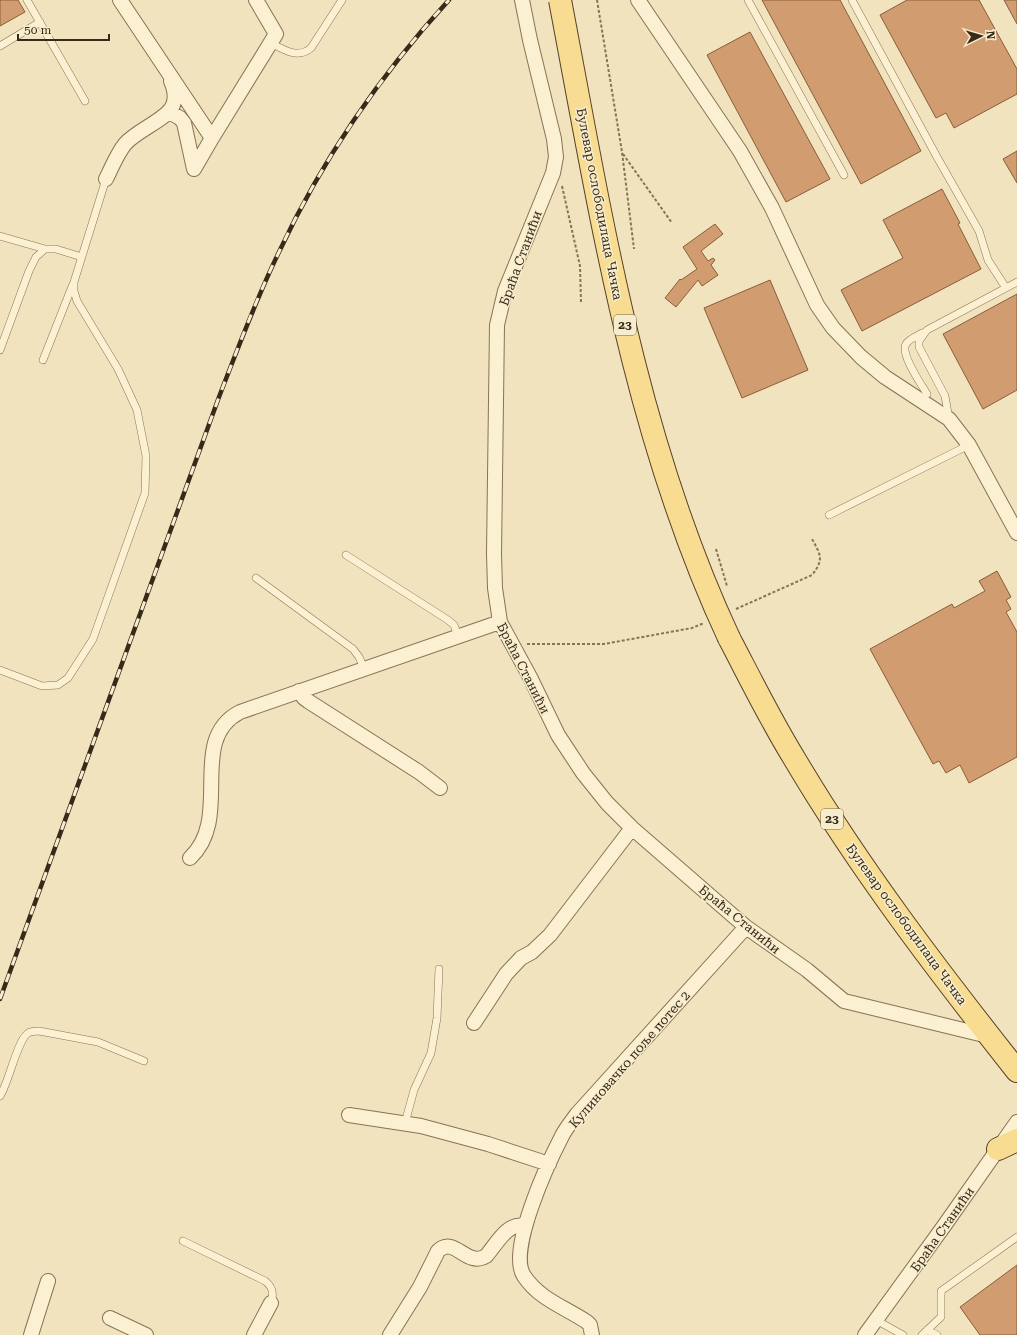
<svg xmlns="http://www.w3.org/2000/svg" width="1017" height="1335" viewBox="0 0 1017 1335" font-family="'Roboto Serif',serif">
	<rect width="100%" height="100%" fill="#f0e3bd"/>
	<path fill="#d19d70" stroke="#895d3a" d="M0,0h18l7,12 -25,14z
		M762,0h78l81,151 -60,33z
		M907,0h72l38,69v25l-63,34 -8,-15 -10,5 -56,-103z
		M1004,0h13v24z
		M750,32l80,147 -44,23 -79,-147z
		M1017,151v32l-14,-24z
		M942,189l18,34 -2,1 23,45 -119,62 -21,-41 62,-32 -20,-38z
		M715,224l8,10 -22,17 7,10 5,-3 2,2 -4,5 7,10 -16,11 -4,-6 -22,27 -11,-9 15,-19 1,1 16,-11 -14,-22z
		M770,280l38,90 -66,28 -38,-90z
		M1017,294v96l-34,19 -40,-75z
		M997,571l14,26 -5,3 5,9 -5,3 11,20v125l-48,26 -9,-18 -14,8 -7,-12 -6,3 -63,-115 82,-45 2,4 31,-17 -6,-10z
		M1017,1265v70h-37l-20,-28z"/>
	<g fill="none" stroke-linecap="round" stroke-linejoin="round">
		<g stroke="#897355" stroke-width="8">
			<path id="service" d="M27,0l58,101
				M748,0l96,175
				M852,0l85,157 42,74 9,29 18,28
				M271,43c13,7 27,16 40,5l31,-48
				M0,46l40,-24
				M0,236l45,13
				M922,333c-5,3 -13,6 -16,11 -6,10 15,40 21,50
				M0,350l29,-79 7,-14 9,-8h11l26,8
				M43,360l30,-76
				M949,419l-4,-23 -26,-49v-6l8,-11 90,-48
				M829,515l140,-70
				M346,555l102,65 6,5 4,11
				M256,578l97,71 6,8 5,11
				M0,670l42,16 16,-1 10,-7 25,-39 52,-146 1,-37 -9,-46 -19,-41 -41,-68 -3,-10v-9l32,-103
				M0,1096c9,-14 17,-54 27,-62 3,-3 7,-3 12,-3l59,11 46,19
				M405,1123l9,-33 17,-37 6,-35 2,-49
				M183,1241l82,40c8,6 9,13 6,22
				M876,1320l27,15
				M927,1330l10,5
				M922,1335l19,-18v-26l76,-54"/>
		</g>
		<g stroke="#897355" stroke-width="16">
			<path id="minor" d="M120,0l92,138
				M522,0l8,40 24,99 2,18 -3,16 -48,118 -8,34 -3,229 1,34 5,34 30,55 28,58 25,38 24,30 25,25 114,99 61,43 37,31 144,35
				M638,0l102,151 32,57 45,97 16,23 28,29 24,20 64,42 20,26 48,88
				M169,112l11,6 4,5 10,46
				M194,169l18,-31 64,-104 -20,-34
				M106,179c6,-12 11,-25 19,-35 12,-14 43,-25 48,-39 3,-7 1,-17 -2,-24
				M299,691l5,7 4,3 111,71 21,16
				M190,858c44,-41 -4,-118 50,-146l260,-90
				M474,1023l32,-49 15,-16 11,-6 18,-17 82,-107
				M349,1115l72,11 67,18 61,20
				M110,1318l36,17
				M31,1335l17,-54
				M254,1335l17,-32
				M390,1335l30,-48 18,-36c17,-16 28,17 48,5 10,-11 21,-34 38,-30
				M592,1335l-2,-10 -3,-3c-22,-15 -47,-22 -63,-46 -17,-25 24,-113 38,-140 4,-8 10,-15 15,-22l169,-187
				M865,1335l79,-109 73,-104"/>
		</g>
		<g stroke="#56412a" stroke-width="24">
			<path id="primary" d="M729,638c21,40 41,81 65,120 65,110 144,213 223,313
				M998,1149l19,-9"/>
		</g>
		<path stroke="#897355" stroke-width="2" stroke-dasharray="3 2" stroke-linecap="butt" d="M597,0l25,152 12,97
			M623,154l49,69
			M562,186l18,80 1,36
			M716,549l11,37
			M736,609l76,-34c12,-15 9,-20 0,-36
			M527,644h77l88,-16 12,-5"/>
		<use href="#service" stroke="#fbf0d1" stroke-width="7"/>
		<use href="#minor" stroke="#fbf0d1" stroke-width="14"/>
		<use href="#primary" stroke="#f7dc92" stroke-width="22"/>
		<g stroke="#372a1b" stroke-width="4.5">
			<path id="rail" d="M0,999l219,-602c19,-49 37,-98 60,-145 43,-92 102,-178 170,-252"/>
		</g>
		<use href="#rail" stroke="#f7edcd" stroke-width="3" stroke-dasharray="9" stroke-linecap="butt"/>
		<g stroke="#56412a" stroke-width="24" stroke-linecap="butt">
			<path id="primary-bridge" d="M560,0c41,216 75,437 169,638"/>
		</g>
		<use href="#primary-bridge" stroke="#f7dc92" stroke-width="22"/>
	</g>
	<g text-anchor="middle" stroke-width="3" stroke-linejoin="round" paint-order="stroke">
		<g fill="#f7edcd" stroke="#716450" stroke-width="1">
			<rect x="614" y="315" width="22" height="20" rx="3"/>
			<rect x="821" y="809" width="22" height="20" rx="3"/>
		</g>
		<g font-size="12" font-weight="bold" fill="#372a1b">
			<text x="625" y="329">23</text>
			<text x="832" y="823">23</text>
		</g>
		<g font-size="13" fill="#372a1b" stroke="#f7edcd">
			<text transform="translate(600 204) rotate(79)" y="5">Булевар ослободилаца Чачка</text>
			<text transform="translate(520 258) rotate(-70)" y="5">Браћа Станићи</text>
			<text transform="translate(524 668) rotate(63)" y="5">Браћа Станићи</text>
			<text transform="translate(740 919) rotate(39)" y="5">Браћа Станићи</text>
			<text transform="translate(907 924) rotate(54)" y="5">Булевар ослободилаца Чачка</text>
			<text transform="translate(629 1059) rotate(-49)" y="5">Кулиновачко поље потес 2</text>
			<text transform="translate(942 1229) rotate(-55)" y="5">Браћа Станићи</text>
		</g>
	</g>
	<g transform="translate(981 36) rotate(85)" stroke="#f7edcd" stroke-width="3" paint-order="stroke">
	<path d="M0-3L7 15L0 10L-7 15Z" fill="#372a1b"/>
	<text y="-6" font-size="11" font-weight="bold" text-anchor="middle" fill="#372a1b">N</text>
	</g>
	<path d="M18 34v6h91v-6" fill="none" stroke="#372a1b" stroke-width="2"/>
	<text x="24" y="34" font-size="12" fill="#372a1b" stroke="#f7edcd" stroke-width="3" paint-order="stroke">50 m</text>
</svg>
